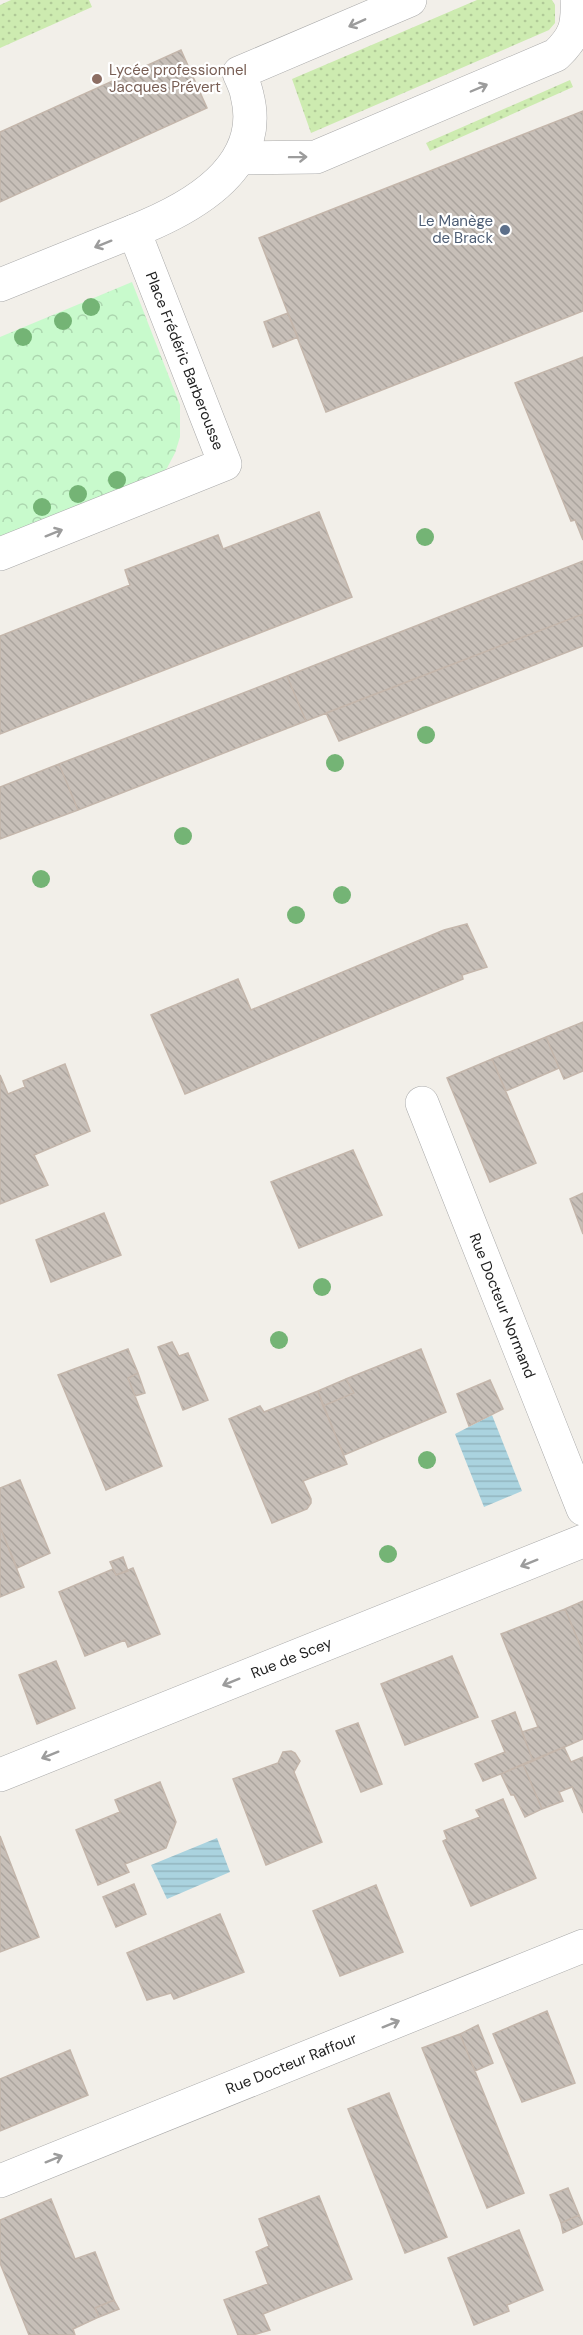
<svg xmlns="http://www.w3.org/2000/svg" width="583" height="2335" viewBox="0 0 583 2335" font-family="'DM Sans',sans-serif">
	<defs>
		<pattern id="grass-dots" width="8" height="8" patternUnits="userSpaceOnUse" patternTransform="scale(1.5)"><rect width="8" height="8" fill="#cdebb0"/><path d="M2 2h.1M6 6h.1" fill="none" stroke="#b0c997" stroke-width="1.8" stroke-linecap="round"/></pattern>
		<pattern id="park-crowns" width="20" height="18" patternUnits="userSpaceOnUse" patternTransform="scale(1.5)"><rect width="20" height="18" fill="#c8facc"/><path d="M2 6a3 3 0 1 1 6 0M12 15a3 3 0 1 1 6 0" fill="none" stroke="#acd6af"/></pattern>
		<pattern id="water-rules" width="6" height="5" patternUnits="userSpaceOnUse" patternTransform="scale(1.5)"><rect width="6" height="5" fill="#aad3df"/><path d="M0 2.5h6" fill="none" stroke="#92b5bf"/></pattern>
		<pattern id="building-back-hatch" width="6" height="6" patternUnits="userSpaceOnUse" patternTransform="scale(1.5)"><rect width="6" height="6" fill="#c7bfb8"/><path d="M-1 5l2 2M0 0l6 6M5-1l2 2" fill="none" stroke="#aba49e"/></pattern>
	</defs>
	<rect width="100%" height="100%" fill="#f2efe9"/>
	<path fill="url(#grass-dots)" d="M11,0h78l3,7 -92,41v-43z
		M477,0h75l3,5v18l-6,7 -238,103 -19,-54z
		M570,80l3,7 -143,64 -4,-8z"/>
	<path fill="url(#park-crowns)" d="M132,282l48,123v32l-5,16 -8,15 -11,12 -156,59v-202z"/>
	<path fill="url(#water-rules)" d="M492,1415l30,76 -38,16 -29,-73z
		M217,1838l13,34 -63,27 -16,-34z"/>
	<path fill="url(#building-back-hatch)" stroke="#c4b6ab" stroke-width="1.5" d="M181,50l26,58 -207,94v-70z
		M583,111v200l-257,101 -67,-174z
		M288,313l10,24 -25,10 -9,-25z
		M583,357v183l-8,-20 -4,1 -56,-138z
		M319,512l33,85 -352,137v-98l130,-51 -5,-15 93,-35 5,14z
		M583,561v53l-277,107 -19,-45z
		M583,614v32l-244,95 -13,-28z
		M287,676l19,45 -228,89 -19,-46z
		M59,764l19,46 -78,29v-52z
		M467,924l20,43 -25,8 1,4 -278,115 -34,-79 87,-36 13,31 193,-80z
		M583,1022v49l-19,8 -18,-42z
		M546,1037l13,31 -53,23 -14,-32z
		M492,1059l44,104 -46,19 -43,-104z
		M65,1064l25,67 -56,24 14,30 -48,19v-129l8,19 17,-7 -2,-6z
		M353,1150l29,65 -83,33 -28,-66z
		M583,1193v41l-13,-35z
		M104,1213l17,42 -70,27 -15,-42z
		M172,1342l7,14 9,-3 20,47 -25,10 -25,-63z
		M128,1349l10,24 -10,5 34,88 -56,24 -48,-115z
		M421,1349l25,63 -102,43 -21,-49 31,-13 -8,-14z
		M138,1373l7,20 -10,3 -7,-18z
		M346,1379l8,14 -31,13 -5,-15z
		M490,1380l13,29 -34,17 -12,-32z
		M318,1391l29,73 -44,17 8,18v4l-4,6 -35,14 -43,-104 31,-13 4,6z
		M20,1480l30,73 -33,15 -17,-41v-39z
		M0,1527l24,60 -24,10z
		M123,1557l5,14 -12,4 -6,-13z
		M133,1568l27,66 -32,13 -3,-7 -40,16 -26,-64 54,-23 3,6z
		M583,1601v51l-18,-43z
		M565,1609l18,43v87l-50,22 -11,-29 16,-5 -37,-93z
		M452,1656l26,61 -73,28 -24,-61z
		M56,1661l19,47 -38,16 -18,-49z
		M515,1712l18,49 -50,20 -8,-17 30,-12 -13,-31z
		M358,1723l24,61 -21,8 -25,-61z
		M564,1747l7,15 12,-5v56l-11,-26 -13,5 4,9 -21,8 -19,-45z
		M291,1751l4,2 5,8 -6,11 28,70 -56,23 -33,-86 45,-16 5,-11z
		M523,1764l19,45 -17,8 -11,-22h-3l-10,-21z
		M160,1782l16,40 -10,26 -41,16 4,8 -31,13 -22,-55 44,-18 -5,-12z
		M503,1799l33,79 -65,28 -28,-65 4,-2 -3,-8 36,-14 -4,-7z
		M0,1836l39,101 -39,15z
		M134,1884l12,30 -30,13 -13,-30z
		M376,1885l27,67 -63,24 -27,-65z
		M220,1914l24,58 -70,27 -3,-6 -24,7 -20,-47z
		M547,2011l28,72 -53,19 -29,-68z
		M478,2025l15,38 -18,8 -15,-37z
		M460,2034l64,159 -37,15 -65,-160z
		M70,2050l18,45 -88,36v-52z
		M389,2093l58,144 -42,16 -57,-144z
		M568,2188l11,27 -18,8 -11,-28z
		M319,2196l33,83 -89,35 7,16 -17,5h-15l-14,-35 44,-16 -12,-32 13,-6 -10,-27z
		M51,2199l24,60 20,-7 19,48 -19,8 4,9 -26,12 2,6h-46l-29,-72v-43z
		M579,2215l4,9 -20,9 -2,-10z
		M519,2230l24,60 -36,15 2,6 -35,14 -26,-67z
		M114,2300l5,9 -20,8 -4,-9z"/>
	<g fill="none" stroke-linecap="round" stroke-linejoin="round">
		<g stroke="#a9a9a9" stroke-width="34">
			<g id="street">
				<path d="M239,158l77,-1 240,-102c19,-18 22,-29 21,-55"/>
				<path d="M134,231c56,-22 132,-63 113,-136 -1,-7 -5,-15 -8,-22l171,-73"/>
				<path id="s1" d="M0,285l134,-54 91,233 -225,90"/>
				<path id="s2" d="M422,1103l161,406"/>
				<path id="s3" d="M0,1775l583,-234"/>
				<path id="s4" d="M0,2181l583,-235"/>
			</g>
		</g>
		<use href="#street" stroke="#fff" stroke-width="33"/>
	</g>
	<g fill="#74b475">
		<circle cx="91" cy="307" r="9"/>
		<circle cx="63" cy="321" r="9"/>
		<circle cx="23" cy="337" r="9"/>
		<circle cx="117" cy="480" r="9"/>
		<circle cx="78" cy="494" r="9"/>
		<circle cx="42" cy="507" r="9"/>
		<circle cx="425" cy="537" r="9"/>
		<circle cx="426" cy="735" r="9"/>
		<circle cx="335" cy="763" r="9"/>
		<circle cx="183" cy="836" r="9"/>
		<circle cx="41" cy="879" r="9"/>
		<circle cx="342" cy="895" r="9"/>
		<circle cx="296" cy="915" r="9"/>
		<circle cx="322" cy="1287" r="9"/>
		<circle cx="279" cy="1340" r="9"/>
		<circle cx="427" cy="1460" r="9"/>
		<circle cx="388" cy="1554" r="9"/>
	</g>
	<defs><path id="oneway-shaft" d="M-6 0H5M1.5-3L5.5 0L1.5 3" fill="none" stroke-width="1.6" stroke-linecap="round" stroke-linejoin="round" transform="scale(1.5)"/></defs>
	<g stroke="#9c9c9c">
		<use href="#oneway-shaft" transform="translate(357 23) rotate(156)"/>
		<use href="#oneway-shaft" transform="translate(479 88) rotate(-23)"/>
		<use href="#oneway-shaft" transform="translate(298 157) rotate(-1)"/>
		<use href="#oneway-shaft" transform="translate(103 244) rotate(158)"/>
		<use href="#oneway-shaft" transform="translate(54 533) rotate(-22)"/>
		<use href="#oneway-shaft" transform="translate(529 1563) rotate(158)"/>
		<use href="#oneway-shaft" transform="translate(231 1682) rotate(158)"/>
		<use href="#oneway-shaft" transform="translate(50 1755) rotate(158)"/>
		<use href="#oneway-shaft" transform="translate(391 2024) rotate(-22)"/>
		<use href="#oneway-shaft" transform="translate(54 2159) rotate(-22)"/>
	</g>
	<circle fill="#8d6e63" stroke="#fff" stroke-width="2" cx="97" cy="79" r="6"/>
	<circle fill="#5c6f8a" stroke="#fff" stroke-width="2" cx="505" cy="230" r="6"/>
	<g text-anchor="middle" stroke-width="4.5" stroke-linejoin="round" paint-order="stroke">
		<g font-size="15" fill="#785e54" stroke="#fff" text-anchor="start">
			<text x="109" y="75">Lycée professionnel<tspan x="109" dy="17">Jacques Prévert</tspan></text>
		</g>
		<g font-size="15" fill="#4e5e75" stroke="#fff" text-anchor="end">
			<text x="493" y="226">Le Manège<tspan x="493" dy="17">de Brack</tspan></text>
		</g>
		<g font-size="15" fill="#222" stroke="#fff">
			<text dy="5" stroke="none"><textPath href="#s1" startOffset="284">Place Frédéric Barberousse</textPath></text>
			<text dy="5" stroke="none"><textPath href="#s2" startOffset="218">Rue Docteur Normand</textPath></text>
			<text dy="5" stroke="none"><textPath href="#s3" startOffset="314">Rue de Scey</textPath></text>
			<text dy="5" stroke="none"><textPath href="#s4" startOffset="314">Rue Docteur Raffour</textPath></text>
		</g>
	</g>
</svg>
